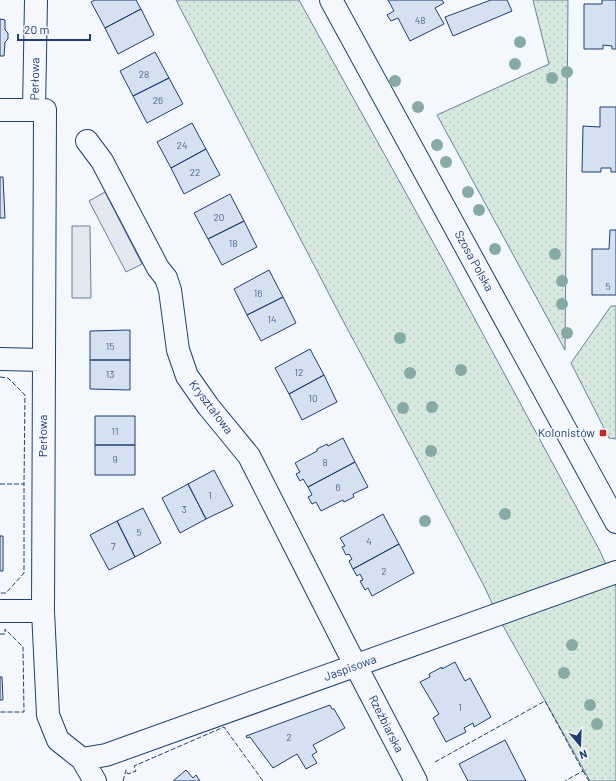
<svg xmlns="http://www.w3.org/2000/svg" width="616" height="781" viewBox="0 0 616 781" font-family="Barlow,sans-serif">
	<defs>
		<pattern id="grass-dots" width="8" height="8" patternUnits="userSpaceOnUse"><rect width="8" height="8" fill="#d7e8df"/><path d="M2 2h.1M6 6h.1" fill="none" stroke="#b8c8c3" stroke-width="1.8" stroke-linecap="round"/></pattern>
	</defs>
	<rect width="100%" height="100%" fill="#f4f7fb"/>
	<path fill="url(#grass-dots)" stroke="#687fa3" d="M176,0h123l145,262 156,289 16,36v194h-26l-88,-157 -19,-40 -99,-187 -43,-80z
		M533,0h35l-3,350 -128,-235 112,-51z
		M611,306h5v133l-7,-1 -38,-75z"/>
	<path fill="#e3e8f0" stroke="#687fa3" d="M105,192l37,72 -16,8 -37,-71z
		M72,226h18l1,72h-19z"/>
	<path fill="#d5e0f0" stroke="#1d3f73" d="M95,0h41l5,9 -36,19 -14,-26z
		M388,0h54l2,3 -9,5 9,16 -34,17 -12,-23 -7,3 -4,-6 7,-4z
		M491,0h16l5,11 -59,25 -8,-19z
		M602,0h14v49h-4v-3l-9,-1v4h-19v-45h18z
		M141,9l13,26 -36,19 -13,-26z
		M0,19l5,1v10l3,3v6l-3,3 -1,14h-4z
		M155,52l14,26 -36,18 -13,-25z
		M169,78l14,26 -36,19 -14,-27z
		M600,107h16v65h-5v-4h-10v4h-19l1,-46 17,1z
		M192,123l14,26 -35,19 -14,-26z
		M206,149l14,26 -36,19 -13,-26z
		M0,177h3l2,41h-5z
		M230,194l14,27 -36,18 -14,-26z
		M244,221l13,26 -35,18 -14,-26z
		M610,230h6v65h-24v-46h17z
		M269,270l14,27 -36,18 -13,-26z
		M283,297l13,26 -35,18 -14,-26z
		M130,330v30h-40v-29z
		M310,349l14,26 -35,19 -14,-26z
		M90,360h40v30l-40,-1z
		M324,375l13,27 -35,18 -13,-26z
		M95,416h40v29h-40z
		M343,438l12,24 -47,25 -5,-8 -3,2 -4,-7 4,-2 -5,-9 22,-12v-2l10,-5 1,2z
		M95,445h40v30h-40z
		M355,462l13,25 -15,7 1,3 -10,5 -1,-2 -22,11 -5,-9 -4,2 -4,-7 4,-2 -4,-8z
		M214,470l19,36 -27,13 -18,-35z
		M188,484l18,35 -26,14 -18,-35z
		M143,508l18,35 -26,14 -18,-36z
		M383,514l16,30 -46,25 -4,-8 3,-2 -3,-5 -3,1 -4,-8 3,-1 -5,-8z
		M117,521l18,36 -26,13 -19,-35z
		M0,536h3v35h-3z
		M399,544l15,29 -42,23 -4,-8 -3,2 -5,-9 3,-1 -3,-6 -3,2 -4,-7z
		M455,662l10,19 5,-3 21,39 -17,10 -1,-4 -9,5 2,4 -20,10 -13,-24 6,-4 -19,-32 10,-5 -1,-3 13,-7v2z
		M0,677h2l1,23h-3z
		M330,705l2,4h2l11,19 -32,17 4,7 -5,3 5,8 -11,6 -9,-15 -24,14 -23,-31 -3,1 -1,-2z
		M505,740l21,41h-58l-9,-17z
		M186,770l7,8 3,-3 4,6h-27z"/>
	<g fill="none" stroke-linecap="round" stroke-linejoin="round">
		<g stroke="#1d3f73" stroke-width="24">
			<path id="street" d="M0,110h45l-2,501 5,104 10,25 24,19 13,22
				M34,110l2,-110
				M87,141l15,20 56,107 8,10 4,12 8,60 9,26 21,30 41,50 96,189 71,136
				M0,359l43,1
				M0,611h43
				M82,759l24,-4 510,-183"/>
		</g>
		<g stroke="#1d3f73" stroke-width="24">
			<path id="secondary" d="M331,0l285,522"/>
		</g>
		<use href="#street" stroke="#f4f7fb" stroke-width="22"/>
		<use href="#secondary" stroke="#f4f7fb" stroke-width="22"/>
		<path stroke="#1d3f73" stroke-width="1" stroke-dasharray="5 2" stroke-linecap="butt" d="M0,377l8,1 17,17 -1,89
			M0,484h24v89l-18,20h-6
			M0,634h5v-5l18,18 1,65h-24
			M435,762l110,-61 38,70 -18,10
			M583,771l6,10
			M123,781l3,-11 2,4 8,-3 -2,-5 90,-39 39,54"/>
	</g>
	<g fill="#86aba6">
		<circle cx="520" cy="42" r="6"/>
		<circle cx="515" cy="64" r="6"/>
		<circle cx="567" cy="72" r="6"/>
		<circle cx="552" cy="78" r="6"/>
		<circle cx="395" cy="81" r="6"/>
		<circle cx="418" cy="107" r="6"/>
		<circle cx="437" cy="145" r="6"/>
		<circle cx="446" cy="162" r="6"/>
		<circle cx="468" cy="192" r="6"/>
		<circle cx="479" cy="210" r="6"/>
		<circle cx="495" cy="249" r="6"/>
		<circle cx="555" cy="254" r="6"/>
		<circle cx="562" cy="281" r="6"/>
		<circle cx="562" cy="304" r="6"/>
		<circle cx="567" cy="333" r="6"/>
		<circle cx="400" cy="338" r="6"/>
		<circle cx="461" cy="370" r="6"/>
		<circle cx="410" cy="373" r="6"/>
		<circle cx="432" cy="407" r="6"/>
		<circle cx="403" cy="408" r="6"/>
		<circle cx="431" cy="451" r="6"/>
		<circle cx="505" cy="514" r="6"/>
		<circle cx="425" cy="521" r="6"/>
		<circle cx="572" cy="645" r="6"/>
		<circle cx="564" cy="673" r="6"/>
		<circle cx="590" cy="705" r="6"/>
		<circle cx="597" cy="724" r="6"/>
	</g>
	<rect fill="#c62828" stroke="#f4f7fb" stroke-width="1.5" x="599" y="429" width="8" height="8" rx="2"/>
	<g text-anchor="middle" stroke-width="3" stroke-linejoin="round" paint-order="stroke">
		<g font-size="10" fill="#4b6792">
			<text x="420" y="24">48</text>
			<text x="144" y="78">28</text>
			<text x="158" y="104">26</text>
			<text x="182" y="149">24</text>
			<text x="195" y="176">22</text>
			<text x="219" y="221">20</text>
			<text x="233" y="247">18</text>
			<text x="608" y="290">5</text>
			<text x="258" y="297">16</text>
			<text x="272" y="323">14</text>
			<text x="110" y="350">15</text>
			<text x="299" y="376">12</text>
			<text x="110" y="378">13</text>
			<text x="313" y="402">10</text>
			<text x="115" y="435">11</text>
			<text x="115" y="463">9</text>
			<text x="325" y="466">8</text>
			<text x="338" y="491">6</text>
			<text x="210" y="499">1</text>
			<text x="184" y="513">3</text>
			<text x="139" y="536">5</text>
			<text x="369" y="545">4</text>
			<text x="113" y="550">7</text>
			<text x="384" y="575">2</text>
			<text x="460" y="711">1</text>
			<text x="289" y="741">2</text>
		</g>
		<g font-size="12" fill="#1d3f73" stroke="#f4f7fb">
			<text transform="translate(35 79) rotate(-89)" y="4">Perłowa</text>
			<text transform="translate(474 261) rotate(61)" y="4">Szosa Polska</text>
			<text transform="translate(211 407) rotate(53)" y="4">Kryształowa</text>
			<text transform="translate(43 436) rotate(-90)" y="4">Perłowa</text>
			<text transform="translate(350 668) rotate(-20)" y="4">Jaspisowa</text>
			<text transform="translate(386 724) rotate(63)" y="4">Rzeźbiarska</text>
		</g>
		<g font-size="12" fill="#1d3f73" stroke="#f4f7fb" text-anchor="end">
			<text x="595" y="437">Kolonistów</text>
		</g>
	</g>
	<g transform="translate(580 745) rotate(161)" stroke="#f4f7fb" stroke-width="3" paint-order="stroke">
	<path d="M0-3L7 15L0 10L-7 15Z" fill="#1d3f73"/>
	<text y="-6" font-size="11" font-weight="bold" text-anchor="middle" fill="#1d3f73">N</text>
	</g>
	<path d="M18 34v6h72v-6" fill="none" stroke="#1d3f73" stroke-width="2"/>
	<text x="24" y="34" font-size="12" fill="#1d3f73" stroke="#f4f7fb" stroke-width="3" paint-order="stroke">20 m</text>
</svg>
